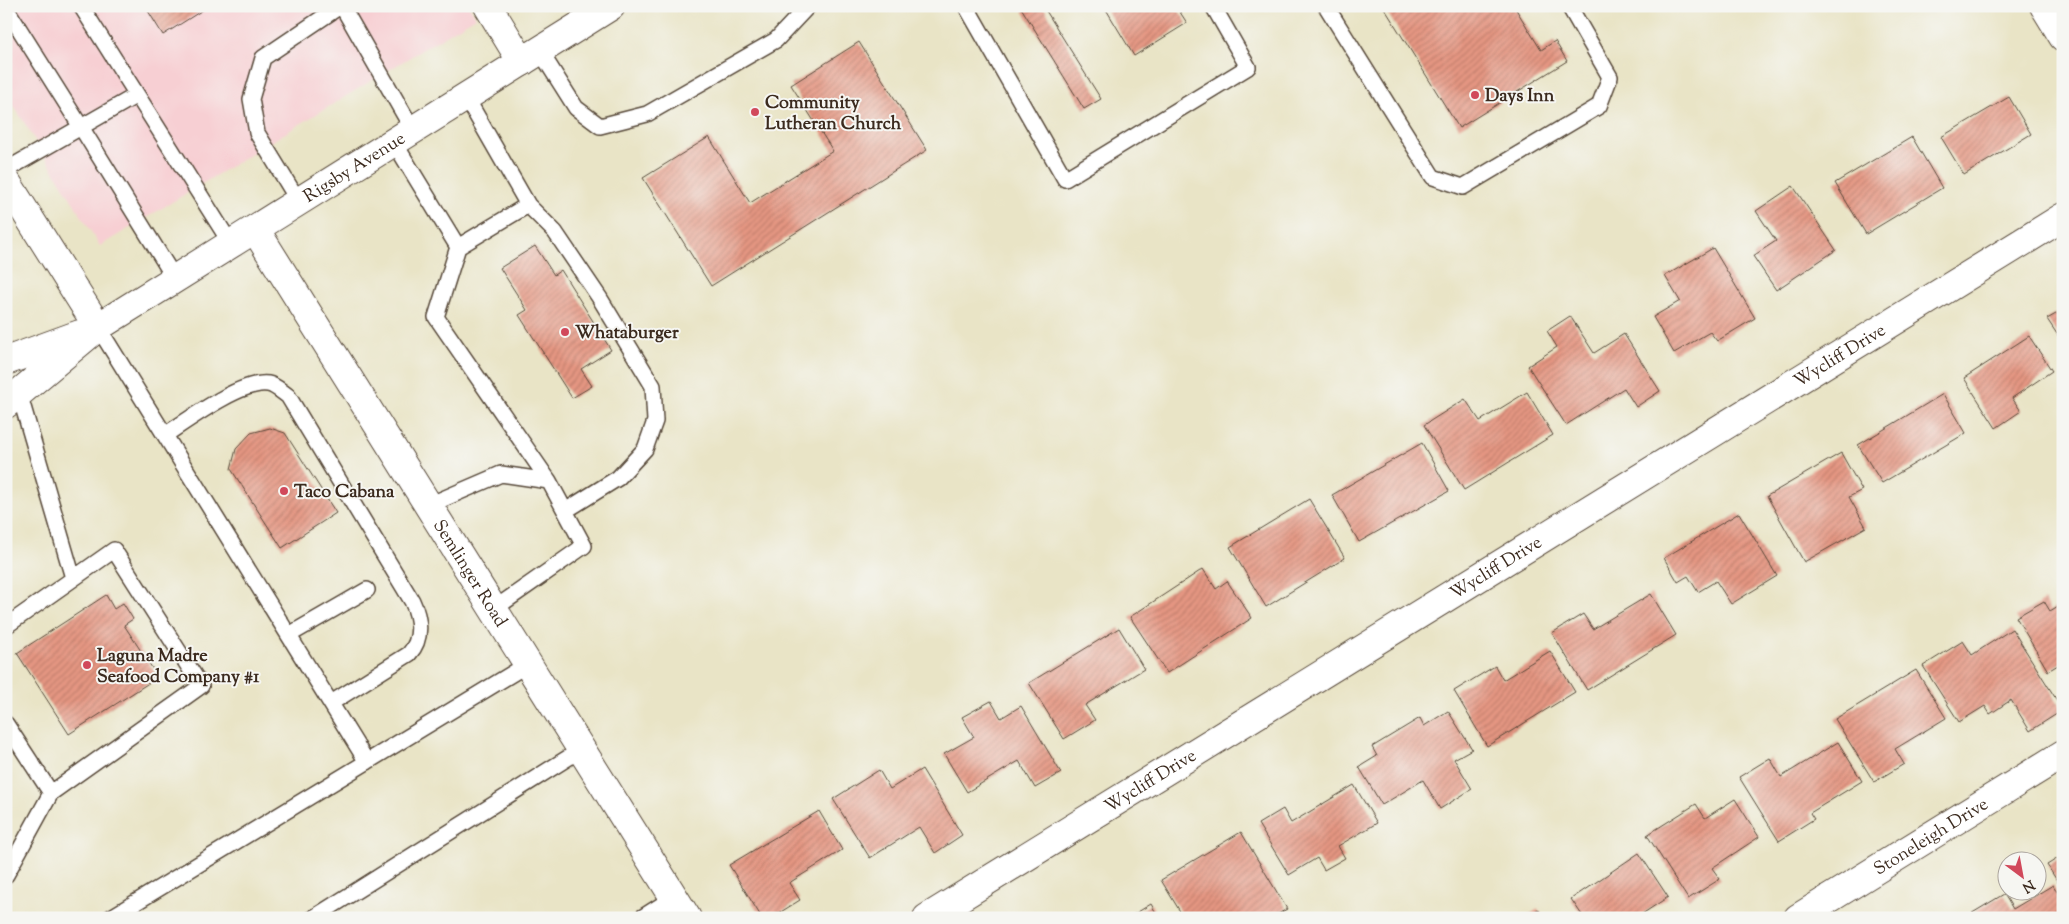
<svg xmlns="http://www.w3.org/2000/svg" width="2069" height="924" viewBox="0 0 2069 924" font-family="'Sorts Mill Goudy',serif">
	<defs>
		<pattern id="building-hatch" width="6" height="6" patternUnits="userSpaceOnUse" patternTransform="scale(1.25)"><rect width="6" height="6" fill="#e59682"/><path d="M-1 1l2-2M0 6l6-6M5 7l2-2" fill="none" stroke="#bb7b6a"/></pattern>
	</defs>
	<rect width="100%" height="100%" fill="#f6f6f2"/>
	<filter id="ink" filterUnits="userSpaceOnUse"><feTurbulence type="fractalNoise" baseFrequency=".02" numOctaves="2"/><feDisplacementMap in="SourceGraphic" scale="10" xChannelSelector="R" yChannelSelector="G"/><feConvolveMatrix kernelMatrix="1 2 1 2 8 2 1 2 1" color-interpolation-filters="sRGB"/></filter>
	<filter id="wash" filterUnits="userSpaceOnUse"><feTurbulence type="fractalNoise" baseFrequency=".0096" numOctaves="4" result="noise"/><feDisplacementMap in="SourceGraphic" scale="20" xChannelSelector="R" yChannelSelector="G"/><feGaussianBlur stdDeviation="1.12" result="paint"/><feColorMatrix in="noise" values="0 0 0 0 0 0 0 0 0 0 0 0 0 0 0 0 0 1.4 0 .05"/><feComposite in="paint" operator="in"/></filter>
	<g filter="url(#wash)">
		<rect width="100%" height="100%" fill="#e9e4c6"/>
		<path fill="#f7cfd3" d="M6,6h463l7,11 -376,229 -94,-153z"/>
		<g id="blocks">
			<path fill="url(#building-hatch)" d="M145,6h64l-46,29z
				M1020,6h23l58,93 -17,10z
				M1104,6h72l11,17 -53,33z
				M1383,6h131l27,44 14,-9 12,20 -108,67z
				M859,42l68,108 -216,136 -68,-108 66,-41 41,66 83,-52 -42,-66z
				M2009,97l22,37 -67,41 -23,-38z
				M1912,137l30,51 -76,46 -31,-51z
				M1793,186l43,64 -60,40 -23,-34 23,-15 -20,-30z
				M535,246l19,29 7,-5 50,80 -30,19 11,17 -20,12 -53,-83 8,-5 -27,-42z
				M1713,248l42,70 -38,23 -7,-9 -36,21 -21,-36 27,-16 -15,-25z
				M2063,310v33l-16,-24z
				M1570,316l24,37 30,-19 36,57 -24,16 -12,-19 -58,37 -38,-59 29,-19 -10,-16z
				M2029,336l23,35 -40,27 9,13 -25,17 -32,-50z
				M1527,392l26,43 -89,55 -40,-65 41,-26 15,22z
				M1943,394l23,39 -84,50 -24,-38z
				M270,428l15,5 51,80 -54,35 -51,-79 5,-20 15,-16z
				M1422,443l27,48 -90,51 -27,-47z
				M1841,453l21,37 -13,7 17,30 -62,35 -37,-66z
				M1309,499l36,59 -79,49 -36,-60z
				M1739,513l38,63 -46,28 -15,-23 -18,11 -10,-16 -10,6 -14,-24z
				M1203,569l13,20 11,-8 25,37 -85,55 -37,-56z
				M1651,594l25,41 -89,55 -35,-57 31,-19 10,15z
				M106,595l8,14 9,-6 10,16 -9,6 34,52 -89,57 -52,-81z
				M2044,601l6,10 13,-8v59l-15,9 -32,-54z
				M1119,628l25,41 -59,36 10,15 -31,19 -35,-56z
				M2012,629l51,81 -33,21 -19,-31 -21,14 -5,-8 -26,16 -36,-56 40,-25 9,14z
				M1550,651l25,41 -88,54 -33,-55 41,-25 8,14z
				M1916,670l30,48 -51,31 9,15 -30,18 -39,-63z
				M991,701l10,17 20,-12 40,67 -26,15 -16,-27 -52,31 -23,-38 30,-17 -12,-20z
				M1448,711l24,38 -18,10 18,30 -32,20 -17,-29 -41,25 -23,-38 18,-11 -5,-9 48,-29 4,8z
				M1838,742l24,39 -52,32 4,6 -35,22 -40,-64 31,-19 11,19z
				M922,769l40,66 -27,18 -16,-26 -49,31 -37,-59 46,-29 11,19z
				M1354,785l23,38 -39,23 7,12 -21,12 -7,-12 -28,17 -31,-51 25,-15 8,14z
				M1735,799l24,38 -47,31 8,11 -32,20 -41,-64 49,-31 9,14z
				M819,811l23,39 -53,33 11,17 -29,18h-9l-33,-53z
				M1241,832l46,77 -16,9h-87l-23,-38z
				M1639,853l29,44 -32,21h-52l-13,-19z
				M2063,855v35l-16,-25z
				M2053,885l10,17v16h-99l40,-24 9,15z
				M1151,904l8,14h-31z
				M1538,909l6,9h-19z"/>
		</g>
	</g>
	<g filter="url(#ink)">
		<use href="#blocks" fill-opacity="0" stroke="#554637" stroke-width="1"/>
		<g fill="none" stroke-linecap="round" stroke-linejoin="round">
			<g stroke="#554637" stroke-width="18">
				<path id="service" d="M81,6l150,238
					M342,6l71,124
					M966,6l99,173 183,-112 -35,-61
					M1326,6l107,171 30,10 136,-81 11,-29 -41,-71
					M6,8l75,119 56,-32
					M540,51l36,57 24,18 47,-12 129,-74 32,-34
					M466,97l62,108 27,27 44,65 54,89 2,35 -10,28 -27,29 -53,33
					M394,142l64,105 -22,70 113,164
					M6,170l75,-43 94,152
					M299,202l-42,-69 -6,-34 12,-41 77,-52
					M458,247l70,-42
					M98,327l269,435
					M19,393l54,185
					M165,435c23,-15 77,-55 103,-51 7,1 14,8 20,12l124,205c8,17 11,38 -3,53l-78,49
					M429,505l72,-31 48,7 35,65 -90,63
					M6,626l108,-76 87,136 -150,107 -45,82
					M289,635l78,-45
					M6,724l45,69
					M110,918l418,-254
					M313,918l269,-169
					M641,918l33,-21"/>
			</g>
			<g stroke="#554637" stroke-width="30">
				<g id="minor">
					<path d="M488,6l34,56"/>
					<path d="M2044,6l19,31"/>
					<path d="M6,181l92,146"/>
					<path id="s1" d="M255,229l432,689"/>
					<path id="s2" d="M927,918l1136,-701"/>
					<path id="s3" d="M1798,918l265,-164"/>
				</g>
			</g>
			<g stroke="#554637" stroke-width="30">
				<g id="primary">
					<path d="M6,361l74,-27"/>
					<path id="s4" d="M6,404l92,-77 513,-321"/>
				</g>
			</g>
			<use href="#service" stroke="#fff" stroke-width="15"/>
			<use href="#minor" stroke="#fff" stroke-width="28"/>
			<use href="#primary" stroke="#fff" stroke-width="28"/>
		</g>
	</g>
	<g fill="#d1495b" stroke="#f6f6f2" stroke-width="2">
		<circle cx="1475" cy="95" r="5"/>
		<circle cx="755" cy="112" r="5"/>
		<circle cx="565" cy="332" r="5"/>
		<circle cx="284" cy="491" r="5"/>
		<circle cx="87" cy="665" r="5"/>
	</g>
	<g text-anchor="middle" stroke-width="4" stroke-linejoin="round" paint-order="stroke">
		<g font-size="18" font-weight="bold" fill="#3b2a1e" stroke="#f6f6f2" text-anchor="start">
			<text x="1485" y="101">Days Inn</text>
			<text x="765" y="108">Community<tspan x="765" dy="21">Lutheran Church</tspan></text>
			<text x="575" y="338">Whataburger</text>
			<text x="294" y="497">Taco Cabana</text>
			<text x="97" y="661">Laguna Madre<tspan x="97" dy="21">Seafood Company #1</tspan></text>
		</g>
		<g font-size="18" fill="#3b2a1e" stroke="#f6f6f2">
			<text dy="6" stroke="none"><textPath href="#s4" startOffset="422">Rigsby Avenue</textPath></text>
			<text dy="6" stroke="none"><textPath href="#s2" startOffset="1072">Wycliff Drive</textPath></text>
			<text dy="6" stroke="none"><textPath href="#s2" startOffset="668">Wycliff Drive</textPath></text>
			<text dy="6" stroke="none"><textPath href="#s1" startOffset="406">Semlinger Road</textPath></text>
			<text dy="6" stroke="none"><textPath href="#s2" startOffset="262">Wycliff Drive</textPath></text>
			<text dy="6" stroke="none"><textPath href="#s3" startOffset="156">Stoneleigh Drive</textPath></text>
		</g>
	</g>
	<rect width="2069" height="924" fill="none" stroke="#f6f6f2" stroke-width="25"/>
	<g transform="translate(2022 876) rotate(148)"><circle r="24" fill="#f6f6f2" stroke="#aba49d"/>
	<path d="M0-4L9 19L0 12L-9 19Z" fill="#d1495b"/>
	<text y="-8" font-size="14" font-weight="bold" text-anchor="middle" fill="#3b2a1e">N</text>
	</g>
</svg>
